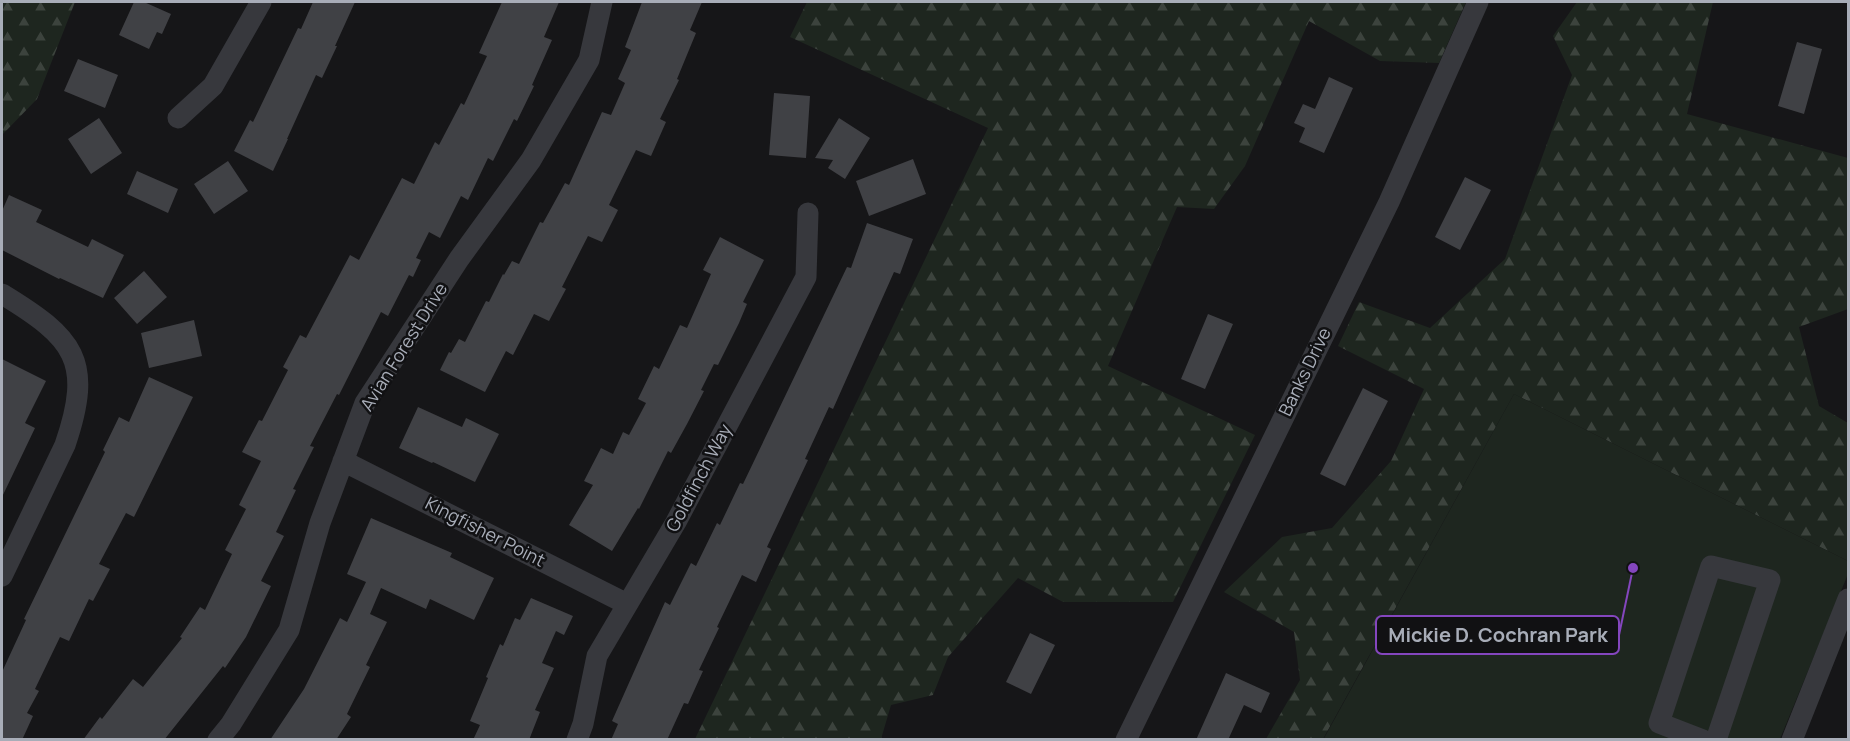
<svg xmlns="http://www.w3.org/2000/svg" width="1850" height="741" viewBox="0 0 1850 741" font-family="Manrope,sans-serif">
	<defs>
		<pattern id="forest-firs" width="22" height="20" patternUnits="userSpaceOnUse" patternTransform="scale(1.5)"><rect width="22" height="20" fill="#1e261f"/><path d="M5 1l3.5 6h-7zM16 11l3.5 6h-7z" fill="#3c433d"/></pattern>
	</defs>
	<rect width="100%" height="100%" fill="#161618"/>
	<path fill="url(#forest-firs)" d="M2,2h73l-38,97 -35,36z
		M807,2h659l-27,61 -59,-2 -71,-40 -64,145 -31,43 -37,-2 -69,159 147,69 -82,167h-110l-45,-24 -70,79 -15,38 -42,10 -10,34h-186l293,-611 -198,-91z
		M1577,2h136l-26,112 161,44v151l-49,18 20,79 29,17v138l-334,-167 -191,345h-57l34,-59 -6,-48 -70,-40 58,-55 50,-9 59,-67 33,-72 -86,-43 21,-44 71,26 75,-69 67,-184 -19,-39z"/>
	<path fill="#1e261f" d="M1514,394l334,167v13l-68,165 -457,1z"/>
	<path fill="#404145" d="M134,2h10l27,12 -9,20 -5,-2 -8,17 -30,-14z
		M313,2h42l-20,44h2l-15,32 -6,-3 -29,64h1l-15,32 -39,-20 16,-31 3,2 45,-94 3,1z
		M502,2h57l-15,35 8,3 -20,45 2,1 -17,35 -3,-2 -21,42 -5,-3 -20,42 -7,-4 -21,42 -11,-6 -13,26 5,2 -8,17 -4,-2 -21,41 -7,-4 -42,83 -2,-1 -27,52 4,1 -21,42 3,1 -20,42 8,4 -23,45 10,5 -25,51 -21,31 -2,-2 -59,74h-81l17,-23 2,2 31,-40 10,8 39,-49 -2,-1 20,-30 5,3 27,-56 -7,-4 21,-41 -7,-4 22,-44 -19,-9 17,-32 3,1 26,-51 -5,-3 17,-32 6,3 44,-83 9,5 43,-82 12,6 21,-42 4,3 22,-42 3,2 23,-49 -8,-3z
		M642,2h60l-12,28 6,3 -19,46 2,1 -19,39 6,3 -15,34 -15,-6 -27,55 9,5 -16,32 -14,-6 -26,51 4,2 -17,32 -15,-7 -21,41 -7,-4 -21,41 -45,-22 9,-18 2,1 8,-14 6,3 21,-41 3,1 14,-28 1,1 8,-14 7,3 21,-42 3,1 22,-40 4,2 33,-73 9,3 14,-32 -7,-4 13,-29 -6,-3z
		M1797,42l25,7 -18,65 -26,-8z
		M78,59l40,16 -13,33 -41,-17z
		M1329,77l24,11 -29,65 -25,-11 6,-14 -11,-5 9,-19 12,5z
		M774,93l36,3 -4,62 -37,-3z
		M99,118l23,35 -31,21 -23,-35z
		M839,118l31,20 -25,41 -17,-11 5,-8 -18,-2z
		M913,159l13,35 -57,22 -13,-35z
		M228,161l20,30 -34,23 -20,-30z
		M137,171l41,18 -10,24 -41,-19z
		M1465,177l26,13 -31,60 -25,-13z
		M9,195l33,15 -6,12 52,25 4,-8 32,16 -21,43 -43,-20 -1,1 -57,-29v-39z
		M867,223l46,16 -13,35 -6,-2 -61,137 -4,-2 -24,52 3,1 -41,87 4,2 -15,33 -14,-7 -25,52 2,1 -20,42 4,1 -15,33 -4,-1 -17,37h-56l7,-16 -6,-3 53,-119 5,3 21,-42 5,3 21,-43 3,2 20,-42 3,1 104,-217 4,1z
		M720,237l44,23 -21,42 4,2 -8,19 -21,42 -4,-1 -13,26 3,1 -17,33 -16,29 -3,-2 -29,58 -1,-1 -26,43 -43,-26 24,-40 -9,-4 17,-33 12,6 10,-22 6,3 17,-32 -8,-4 16,-33 5,3 21,-44 7,3 24,-54 -8,-4z
		M144,271l23,26 -30,27 -23,-26z
		M1208,314l25,10 -28,65 -24,-10z
		M194,320l8,36 -53,12 -8,-35z
		M2,359l44,22 -21,42 10,5 -33,69z
		M149,377l44,20 -59,120 -8,-4 -27,51 11,5 -17,32 -4,-2 -20,42 -9,-4 -25,52 4,2 -12,22 6,3 -11,24h-20v-68l24,-52 -2,-1 81,-167 -2,-2 16,-33 10,5z
		M1363,388l25,13 -43,85 -25,-12z
		M418,407l44,20 4,-9 33,16 -24,48 -42,-20 -1,1 -33,-15z
		M371,518l81,35 -2,4 44,21 -20,42 -44,-21 -4,10 -45,-21 -11,26 17,8 -21,43 4,2 -23,47 4,3 -15,23h-66l34,-51 36,-71 7,4 19,-40 -19,-8z
		M531,598l42,18 -9,19 -8,-4 -14,32 12,5 -19,42 5,2 -11,28h-56l7,-15 -10,-4 18,-43 -2,-1 14,-33 3,2 12,-28 5,2z
		M1030,633l25,12 -24,49 -25,-12z
		M1226,673l44,20 -9,20 -17,-8 -16,35h-32z"/>
	<g fill="none" stroke-linecap="round" stroke-linejoin="round">
		<path stroke="#37383d" stroke-width="21" d="M178,118l35,-32 48,-84
			M2,294c72,44 92,66 63,151l-63,131
			M343,461l284,143
			M218,740l13,-16 58,-94 31,-107 45,-120 94,-144 72,-99 58,-100 13,-58
			M577,740l6,-16 14,-68 79,-134 130,-245 2,-64
			M1126,740l263,-538 89,-200
			M1703,740l-44,-17 52,-157 59,14 -54,160
			M1792,740l56,-141"/>
	</g>
	<g text-anchor="middle" stroke-width="5" stroke-linejoin="round" paint-order="stroke">
		<g font-size="18" fill="#a8adb8" stroke="#111113">
			<text transform="translate(404 347) rotate(-58)" y="6">Avian Forest Drive</text>
			<text transform="translate(1305 372) rotate(-64)" y="6">Banks Drive</text>
			<text transform="translate(699 478) rotate(-62)" y="6">Goldfinch Way</text>
			<text transform="translate(485 532) rotate(27)" y="6">Kingfisher Point</text>
		</g>
	</g>
	<path fill="none" stroke="#8446be" stroke-width="2" d="M1633 568L1619 635"/>
	<circle fill="#8446be" stroke="#111113" stroke-width="2" cx="1633" cy="568" r="6"/>
	<rect fill="#111113" stroke="#8446be" stroke-width="2" x="1376" y="616" width="243" height="38" rx="6"/>
	<g font-size="20" text-anchor="middle" font-weight="bold" fill="#a8adb8">
		<text x="1498" y="642">Mickie D. Cochran Park</text>
	</g>
	<rect width="1850" height="741" fill="none" stroke="#a8adb8" stroke-width="6"/>
</svg>
